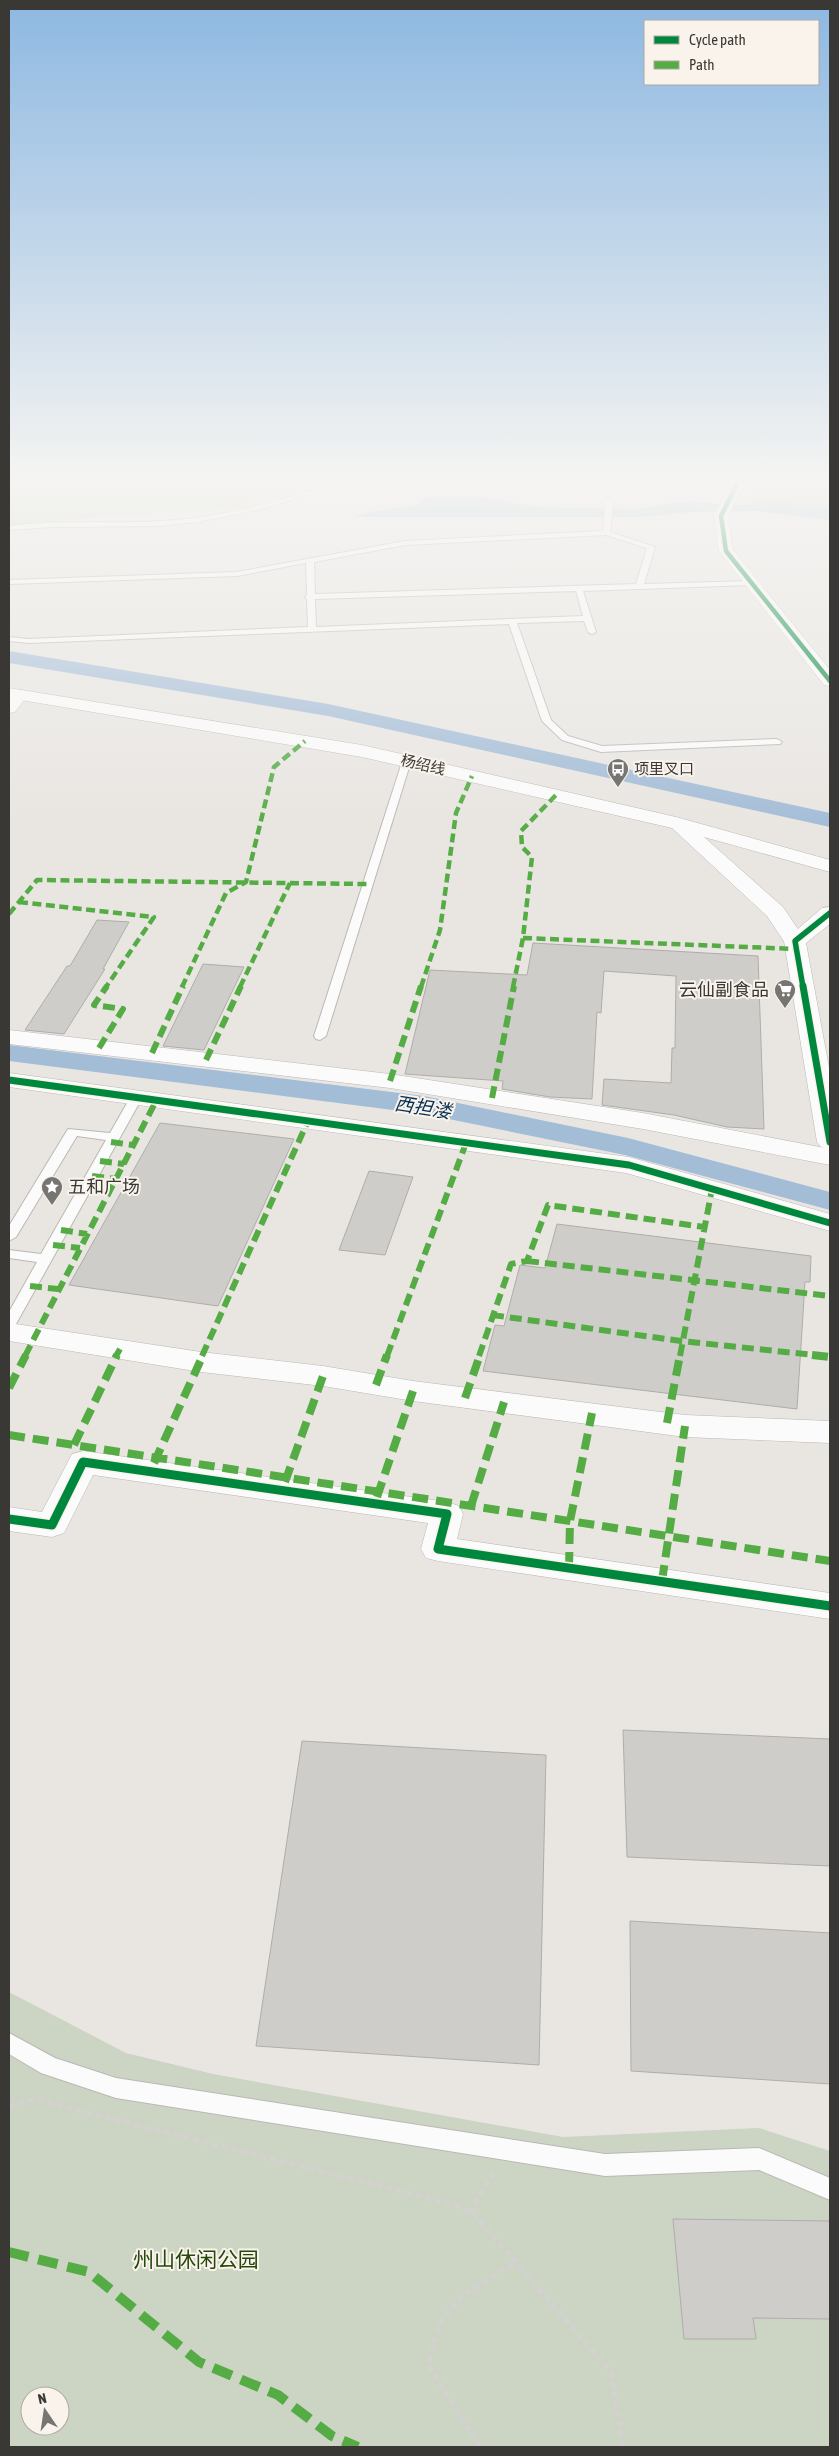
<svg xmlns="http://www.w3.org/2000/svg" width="839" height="2456" viewBox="0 0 839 2456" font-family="'Asap Condensed','Noto Sans SC',sans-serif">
	<rect width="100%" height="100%" fill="#e9e6e2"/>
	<path fill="#ccd4c4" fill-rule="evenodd" d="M9,484h311l-6,4 -81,21 -122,7 -102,10z
		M760,484h70v32l-90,-9 2,-8z
		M9,1992l117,61 87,21 350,63 196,-9 71,23v296h-821zM30,2396h30v30h-30z"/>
	<path fill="#a4bdd7" d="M427,497h53l57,10 103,2 30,-6 24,-1 49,4 24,-5 63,7v12l-75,-9 -64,1 -48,5h-289l20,-6 40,-5z"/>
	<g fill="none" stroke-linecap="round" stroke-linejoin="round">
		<path fill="#a4bdd7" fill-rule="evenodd" d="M9,651l319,53 502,109v14l-502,-111 -319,-53z
			M9,1045l415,51 204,42 202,54v18l-205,-55 -201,-41 -415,-53z"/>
	</g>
	<path fill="#cfcdc9" stroke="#afadaa" d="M97,920l32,2 -26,47h2l-41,65 -39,-4 42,-64h3z
		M533,943l225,13 6,173 -37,-2 -53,-12 -72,-10 2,-26 67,4 1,-35h3l1,-72 -72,-5 -3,42 -4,-1 -5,87 -42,-2 -48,-8 1,-8 -98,-7 25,-104 97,5z
		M203,964l41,3 -40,83 -41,-4z
		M160,1123l134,16 -76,167 -149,-21z
		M369,1171l44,6 -28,78 -46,-5z
		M557,1224l254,32 -1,26h-5l-8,127 -314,-38 12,-46 9,1 16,-61 25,3z
		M623,1730l207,9v127l-203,-9z
		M302,1741l244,14 -7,310 -283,-19z
		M630,1921l200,12v151l-199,-13z
		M673,2219l157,2v98l-77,-1 3,21h-72z"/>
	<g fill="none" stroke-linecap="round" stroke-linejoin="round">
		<g stroke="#bab8b5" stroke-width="2">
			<path id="lane" d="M333,484h10l-81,25 -64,13 -42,4 -105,1 -42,3v-4c56,-7 112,-1 168,-6 54,-5 105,-20 156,-36z
				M581,484h7l25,19 -3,29 45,15 -11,37 108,-3 4,2 -4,2 -169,6 13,41 -4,2 -4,-2 -4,-11 -67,2 34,97 17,16 34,10 175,-7 5,3 -2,2 -179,8 -39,-12 -20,-19 -33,-97 -480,19 -20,-2v-4l20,2 279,-12 -1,-28 -2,-2 2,-2 -1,-32 -69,13 -228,8v-4l228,-8 168,-31 198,-10 2,-27zM606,535l41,13 -11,36 -321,10 -1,-32 91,-17zM576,591l7,25 -267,11 -1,-28z
				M403,759l8,2 -85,275 -6,4 -4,-1 -2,-3z
				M136,1094l6,4 -126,226 -7,5v-17l28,-50 -28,-4v-8l32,4 65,-114 -29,-4 -61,101 -7,4v-15l59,-97 42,4 20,-35z
				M9,2033l46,25 61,20 489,76 154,-6 71,30v22l-71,-30 -154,6 -489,-78 -75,-25 -32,-19z"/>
		</g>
		<g stroke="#bab8b5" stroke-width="1">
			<path id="street" d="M730,484h14l-16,32 5,34 97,120v16l-6,-1 -105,-134 -5,-35z
				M19,690l6,1 3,4 -13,17 -6,1c0,-11 -3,-20 10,-23z
				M9,1030l381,44 253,39 187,36v16l-187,-36 -253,-41 -381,-44z
				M9,1073l620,84 201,57v17l-204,-58 -617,-86z
				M9,1323l192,29 122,14 90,15 272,34 145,6v22l-145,-6 -272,-36 -90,-15 -122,-14 -192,-31z
				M83,1451l364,51 12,4 4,8 -6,25 373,54v26l-392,-58 -12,-3 -5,-9 7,-26 -335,-48 -29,58 -12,4 -43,-6v-24l33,5 30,-58z"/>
		</g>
		<g stroke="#bab8b5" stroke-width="1">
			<path id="secondary" d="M830,907v17l-24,19 24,130v77l-9,-3 -4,-5 -33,-201 38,-33z"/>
		</g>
		<g stroke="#bab8b5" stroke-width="1">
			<path id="primary" d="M9,688l353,57 314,72 154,43v12l-126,-35 79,70 23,34 -3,5 -8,2 -8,-2 -20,-30 -95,-88 -310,-71 -353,-59z"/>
		</g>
		<path stroke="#d4d2d1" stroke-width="5" stroke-dasharray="6 4" stroke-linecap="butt" d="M9,2107l24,-8 411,103 29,11 138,159 12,75
			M473,2213l3,-12 18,-28
			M480,2447l-52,-83 11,-40 22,-27 54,-34"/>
		<use href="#lane" fill="#fcfbfb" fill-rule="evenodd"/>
		<use href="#street" fill="#fcfbfb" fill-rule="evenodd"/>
		<use href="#secondary" fill="#fcfbfb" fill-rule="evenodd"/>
		<use href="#primary" fill="#fcfbfb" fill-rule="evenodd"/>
		<path stroke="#55ac45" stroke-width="4.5" stroke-dasharray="9 4.5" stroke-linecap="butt" d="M19,902l135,15 -48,70
			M9,914l28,-34 330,4
			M523,938l273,11
			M182,987l44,-94 20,-11 28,-115 31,-26
			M240,987l50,-104
			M421,987l19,-57 16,-117 16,-37
			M513,987l10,-49 9,-81 -10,-10 -1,-16 35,-36"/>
		<path stroke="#55ac45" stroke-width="6" stroke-dasharray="12 6" stroke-linecap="butt" d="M99,1048l24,-39 -29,-4 13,-19
			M152,1053l31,-67
			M206,1060l35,-74
			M390,1081l31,-95
			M492,1098l22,-112
			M111,1142l22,3
			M100,1161l24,3
			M92,1176l24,3
			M61,1230l26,4
			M53,1245l27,3
			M527,1261l303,35
			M30,1286l28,3
			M492,1315l189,26 143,15
			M25,1356l131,-255
			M116,1356l4,-7
			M202,1356l106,-235
			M387,1356l79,-213
			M479,1356l32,-92 16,-3 21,-56 156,22
			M680,1356l32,-167"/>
		<path stroke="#55ac45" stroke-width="8" stroke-dasharray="16 8" stroke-linecap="butt" d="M812,1355l18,2
			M376,1385l11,-30
			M9,1388l17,-33
			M465,1398l15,-43
			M667,1423l13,-68
			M9,1435l821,126
			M74,1445l43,-90
			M154,1463l49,-108
			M285,1482l38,-106
			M377,1497l36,-106
			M471,1506l33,-104
			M569,1568l1,-47 22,-108
			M662,1581l23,-155"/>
		<path stroke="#55ac45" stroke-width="10" stroke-dasharray="20 10" stroke-linecap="butt" d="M9,2252l80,20 110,90 79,33 54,41 26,11"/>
		<g stroke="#f9f3ec" stroke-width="6">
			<path id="cycleway-far3" d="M737,484l-16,32 5,35 104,130"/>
		</g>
		<g stroke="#f9f3ec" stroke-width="8">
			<path id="cycleway-far2" d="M803,987l-8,-46 35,-28"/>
		</g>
		<g stroke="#f9f3ec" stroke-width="10">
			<path id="cycleway-far1" d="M803,986l27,156
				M9,1080l620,85 201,58"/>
		</g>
		<g stroke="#f9f3ec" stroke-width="12">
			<path id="cycleway" d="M9,1519l43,6 31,-63 364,52 -9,35 392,57"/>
		</g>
		<use href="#cycleway-far3" stroke="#00873e" stroke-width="4.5"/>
		<use href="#cycleway-far2" stroke="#00873e" stroke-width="5.5"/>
		<use href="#cycleway-far1" stroke="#00873e" stroke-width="7"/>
		<use href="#cycleway" stroke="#00873e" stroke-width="9"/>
	</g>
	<linearGradient id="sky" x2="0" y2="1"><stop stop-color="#8db8e1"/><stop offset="0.58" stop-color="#f5f4f2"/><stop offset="1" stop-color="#f5f4f2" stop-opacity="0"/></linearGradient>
	<rect width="839" height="828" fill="url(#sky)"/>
	<defs>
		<g id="bus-pin" transform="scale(1.125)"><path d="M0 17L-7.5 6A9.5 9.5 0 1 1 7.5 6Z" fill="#777572" stroke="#f9f3ec"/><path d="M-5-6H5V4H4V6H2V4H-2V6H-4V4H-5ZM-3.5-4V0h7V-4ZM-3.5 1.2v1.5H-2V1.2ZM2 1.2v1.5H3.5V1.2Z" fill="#fff"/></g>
		<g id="supermarket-pin" transform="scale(1.125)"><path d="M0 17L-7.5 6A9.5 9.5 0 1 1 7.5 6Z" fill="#777572" stroke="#f9f3ec"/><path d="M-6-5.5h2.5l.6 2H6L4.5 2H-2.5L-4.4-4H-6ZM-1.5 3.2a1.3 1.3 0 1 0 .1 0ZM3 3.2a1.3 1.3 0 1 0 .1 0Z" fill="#fff"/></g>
		<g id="sight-pin" transform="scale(1.125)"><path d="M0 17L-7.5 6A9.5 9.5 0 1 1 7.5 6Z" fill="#777572" stroke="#f9f3ec"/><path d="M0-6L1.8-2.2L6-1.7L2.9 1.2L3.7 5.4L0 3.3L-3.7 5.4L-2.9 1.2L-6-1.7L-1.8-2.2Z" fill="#fff"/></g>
	</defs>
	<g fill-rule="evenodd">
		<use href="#bus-pin" x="618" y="769"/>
		<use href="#supermarket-pin" x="785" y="990"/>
		<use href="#sight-pin" x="52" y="1187"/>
	</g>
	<g text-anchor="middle" stroke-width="4" stroke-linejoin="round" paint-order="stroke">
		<g font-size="15" fill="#3a3835" stroke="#f9f3ec">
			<text transform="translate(423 765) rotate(13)" y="5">杨绍线</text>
		</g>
		<g font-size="15" fill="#3a3835" stroke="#f9f3ec" text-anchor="start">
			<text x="634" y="774">项里叉口</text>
		</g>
		<g font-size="18" fill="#3a3835" stroke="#f9f3ec" text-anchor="end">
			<text x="769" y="996">云仙副食品</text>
			<text x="68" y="1193" text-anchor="start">五和广场</text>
		</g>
		<g font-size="19" font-style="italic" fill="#083055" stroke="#f9f3ec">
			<text transform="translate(423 1107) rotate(9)" y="7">西担溇</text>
		</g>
		<g font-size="21" fill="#244808" stroke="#f9f3ec">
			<text x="196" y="2267">州山休闲公园</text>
		</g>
	</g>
	<rect width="839" height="2456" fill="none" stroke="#3a3835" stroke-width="20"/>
	<rect x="644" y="20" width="175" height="65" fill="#f9f3ec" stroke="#ada8a3"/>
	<rect x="654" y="36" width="25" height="8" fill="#00873e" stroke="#ada8a3"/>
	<text x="689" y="45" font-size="15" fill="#3a3835">Cycle path</text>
	<rect x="654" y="61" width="25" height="8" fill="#55ac45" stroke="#ada8a3"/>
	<text x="689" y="70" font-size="15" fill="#3a3835">Path</text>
	<g transform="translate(45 2411) rotate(347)"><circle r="24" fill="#f9f3ec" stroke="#ada8a3"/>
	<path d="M0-4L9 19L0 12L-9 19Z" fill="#777572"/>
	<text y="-8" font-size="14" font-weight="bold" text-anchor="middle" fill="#3a3835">N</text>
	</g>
</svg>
